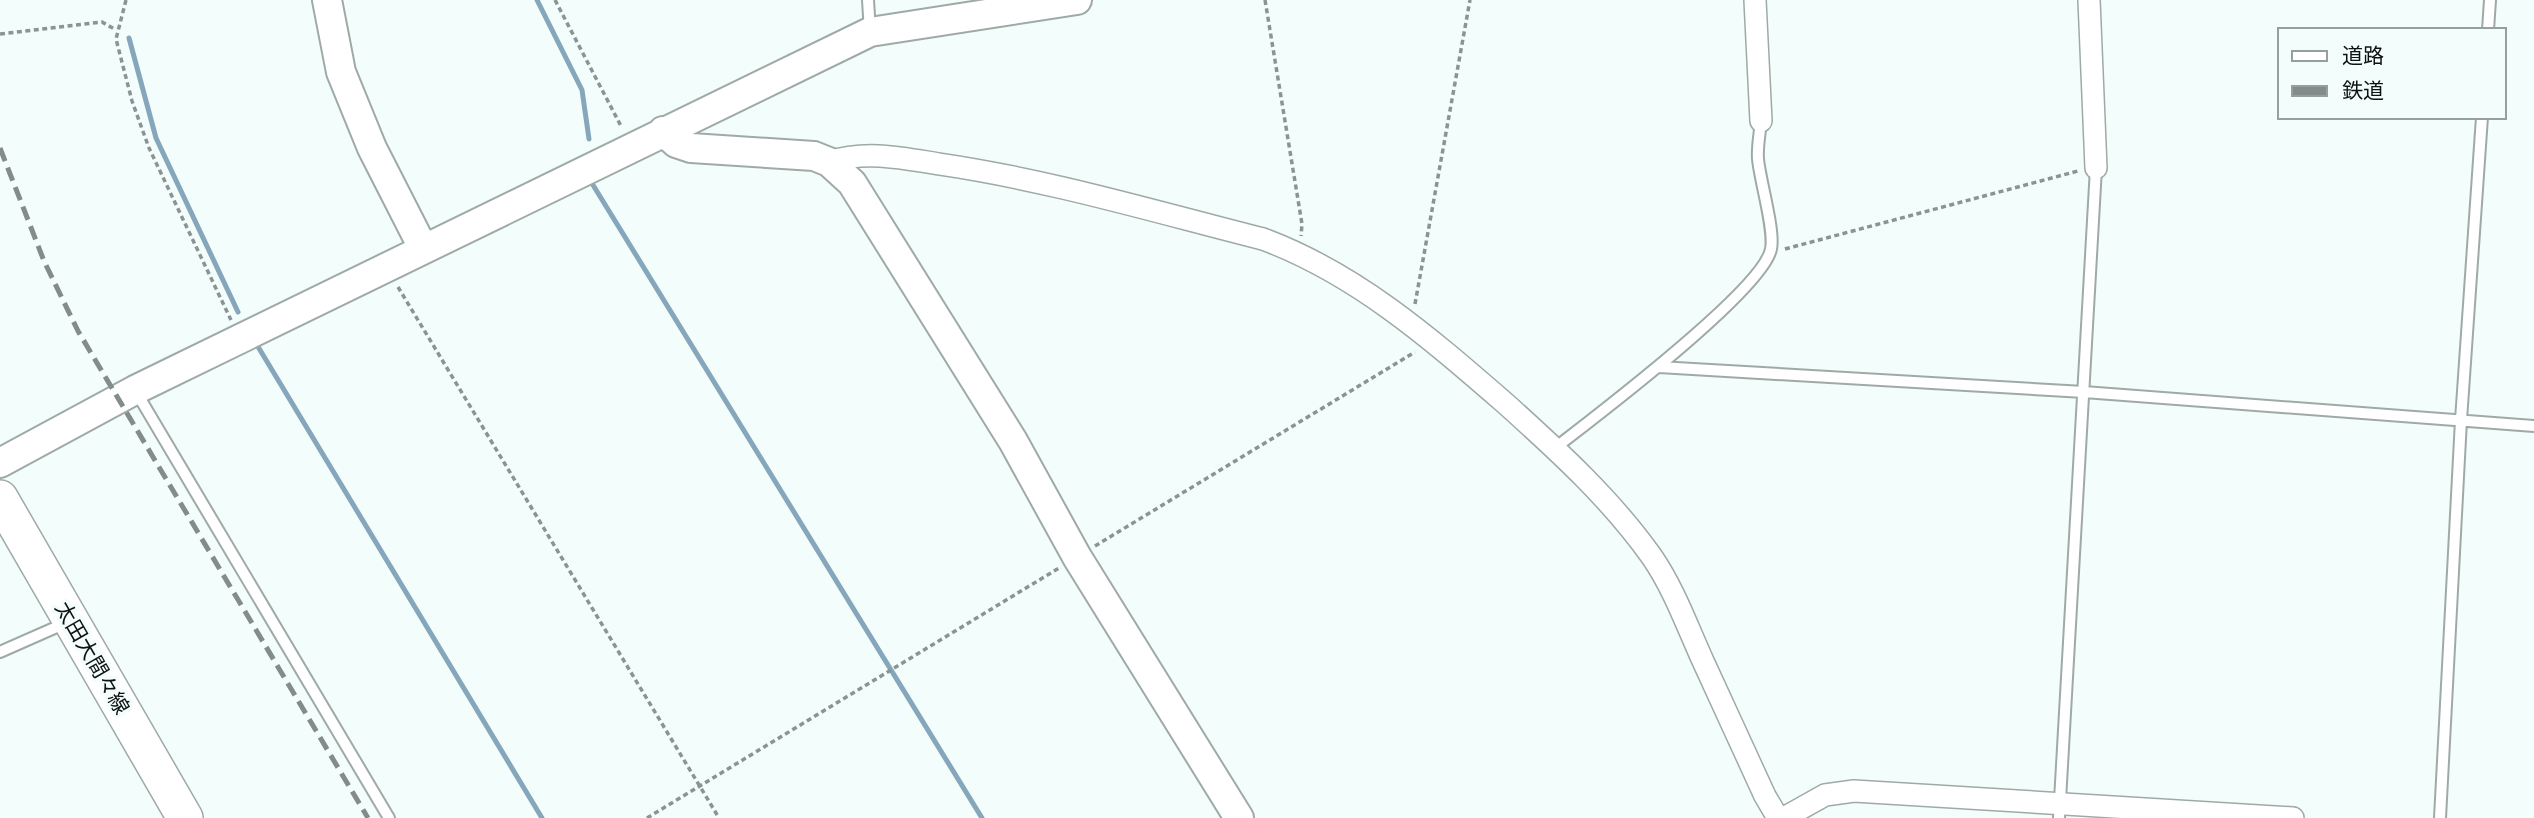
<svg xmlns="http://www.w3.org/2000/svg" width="2534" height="818" viewBox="0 0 2534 818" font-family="'Fira Sans','Noto Sans JP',sans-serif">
	<rect width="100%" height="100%" fill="#f2fdfc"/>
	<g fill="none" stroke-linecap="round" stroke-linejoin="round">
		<path stroke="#86a7bb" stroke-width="5" d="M537,0l45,90 7,49
			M129,38l27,100 82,174
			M593,185l389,633
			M257,345l285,473"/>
		<g stroke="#9faaa8" stroke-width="14">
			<path id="service" d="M868,0l2,32
				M2488,30l2,-30
				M1659,367l425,25 450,34
				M135,390l254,428
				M1555,448c40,-31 208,-158 216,-199 4,-19 -11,-68 -13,-90 -1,-13 2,-26 3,-38
				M0,652l68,-30
				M2059,818l37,-650
				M2440,818l21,-398 21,-303"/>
		</g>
		<g stroke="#9faaa8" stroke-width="24">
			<path id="minor" d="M1755,0l6,121
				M2089,0l7,168
				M829,162c37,-12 73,-4 110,2 110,16 217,48 324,75 94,35 168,100 243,165 52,47 105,95 146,153 22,32 35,69 51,104 21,45 41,90 62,135l13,22
				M1784,818l41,-23 29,-4 439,27"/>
		</g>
		<g stroke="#9faaa8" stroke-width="32">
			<path id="tertiary" d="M327,0l14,72 31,76 51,100
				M663,131l13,12 15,5 123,8 15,6 23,21 161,258 64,116 162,261
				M0,463l135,-73 735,-358 207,-32"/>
		</g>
		<g stroke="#9faaa8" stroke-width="38">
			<path id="primary" d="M0,498l185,320"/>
		</g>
		<path stroke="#8c9493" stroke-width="3.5" stroke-dasharray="5 3.5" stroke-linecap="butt" d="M126,0l-10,39 16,62 17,47 82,172
			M555,0l67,128
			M1265,0l37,224 -1,12
			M0,34l102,-12 14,8
			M1785,249l293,-78
			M398,287l321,531
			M1415,304l55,-304
			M1095,546l320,-194
			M647,818l412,-250"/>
		<use href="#service" stroke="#fff" stroke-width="10"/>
		<use href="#minor" stroke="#fff" stroke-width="21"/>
		<use href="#tertiary" stroke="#fff" stroke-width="28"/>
		<use href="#primary" stroke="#fff" stroke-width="35"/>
		<path stroke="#848c8b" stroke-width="5" stroke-dasharray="14 7" stroke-linecap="butt" d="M0,148l44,113 34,70 290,487"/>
	</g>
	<g text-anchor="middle" stroke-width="7" stroke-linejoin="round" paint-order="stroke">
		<g font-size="21" fill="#0e1211" stroke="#f2fdfc">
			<text transform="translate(92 658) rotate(60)" y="7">太田大間々線</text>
		</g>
	</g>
	<rect x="2278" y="28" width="228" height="91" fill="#f2fdfc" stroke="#979f9e" stroke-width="2"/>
	<rect x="2292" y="51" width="35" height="10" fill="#ffffff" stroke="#979f9e" stroke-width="2"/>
	<text x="2342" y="63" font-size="21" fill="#0e1211">道路</text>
	<rect x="2292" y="86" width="35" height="10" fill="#848c8b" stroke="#979f9e" stroke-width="2"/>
	<text x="2342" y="98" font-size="21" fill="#0e1211">鉄道</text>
</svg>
